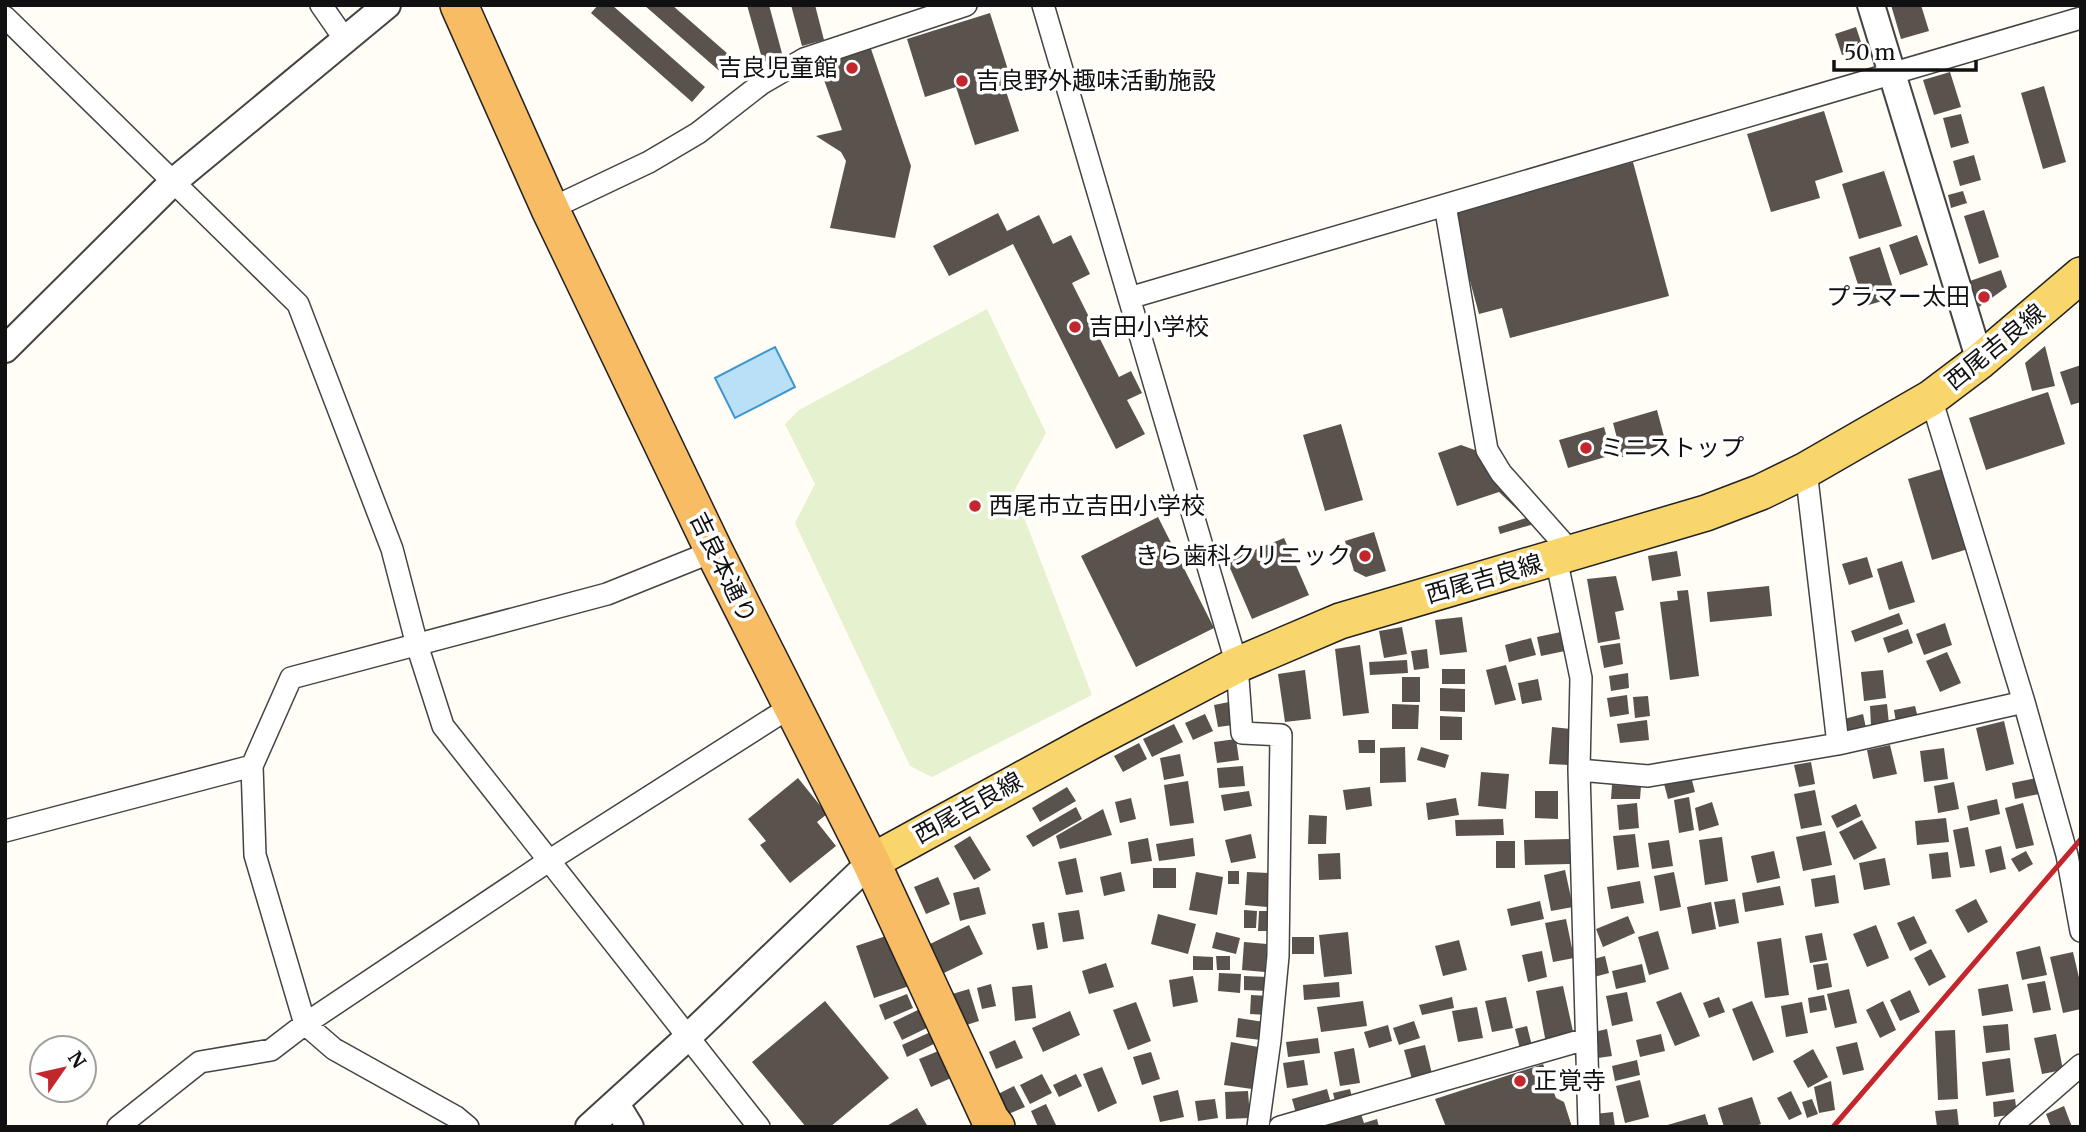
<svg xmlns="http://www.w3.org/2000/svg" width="2086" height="1132" viewBox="0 0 2086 1132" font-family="Merriweather,'Noto Sans JP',serif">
	<rect width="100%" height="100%" fill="#fffdf5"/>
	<path fill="#e6f2cf" d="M987,309l59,124 -32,58 78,204 -160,82 -22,-11 -115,-243 20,-39 -30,-60 14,-14z"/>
	<path fill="#b9e0f7" stroke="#3f96cf" stroke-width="2" d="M775,347l20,40 -60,31 -20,-40z"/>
	<path fill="#5a524d" d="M598,5h14l93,82 -13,15 -101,-89z
		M644,5h28l64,56 -12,14z
		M747,5h22l14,52 -20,5z
		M791,5h24l9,35 -22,6z
		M1891,5h30l8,26 -28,8z
		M990,13l19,60 -8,3 18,55 -44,14 -19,-58 -31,10 -18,-58z
		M1856,27l7,21 -21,7 -7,-21z
		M870,46l41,120 -16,72 -65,-10 16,-67 -5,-9 -25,-16 26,-6 -23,-64z
		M1950,72l11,35 -27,8 -11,-35z
		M2044,86l22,76 -23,7 -22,-76z
		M1824,111l19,61 -28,9 5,17 -49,14 -24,-78z
		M1961,114l8,29 -18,5 -8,-30z
		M1974,155l7,25 -21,6 -7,-25z
		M1633,162l36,134 -159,42 -8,-30 -23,6 -28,-103z
		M1884,171l18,55 -43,13 -17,-55z
		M1963,191l4,12 -16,5 -3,-13z
		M1984,210l15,47 -20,7 -15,-48z
		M998,213l9,18 32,-16 14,29 18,-9 19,39 -18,9 47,94 12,-6 11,22 -15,7 18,34 -29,15 -103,-205 -64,32 -16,-30z
		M1917,235l11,30 -28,10 -11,-30z
		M1880,247l16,50 -31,9 -16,-49z
		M2001,270l6,17 -28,20 -9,-26z
		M2045,346l10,40 -23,5 -7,-28z
		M2081,365v37l-10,3 -11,-33z
		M2048,392l17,52 -79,26 -17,-52z
		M1657,410l9,34 -44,13 -9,-34z
		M1341,424l22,76 -38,11 -22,-76z
		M1604,427l8,28 -44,13 -9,-28z
		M1461,445l22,8 51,71 -34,10 -2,-7 28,-9 -27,-26 -42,14 -19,-53z
		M1945,468l23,81 -36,11 -24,-81z
		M1158,517l56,111 -78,39 -55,-111z
		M1374,532l12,39 -20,6 -12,-6 -9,-30z
		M1284,538l25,57 -57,24 -25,-58z
		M1677,551l4,25 -29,5 -4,-25z
		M1867,557l6,20 -24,8 -7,-21z
		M1902,561l13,41 -26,8 -12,-41z
		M1616,576l8,34 -9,2 5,27 -22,4 -11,-64z
		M1769,586l3,30 -62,6 -3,-30z
		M1688,590l11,86 -29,4 -10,-78 18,-2 -1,-9z
		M1899,613l4,11 -48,18 -4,-11z
		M1462,617l5,35 -27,3 -5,-35z
		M1945,623l7,22 -28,10 -8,-21z
		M1402,627l5,27 -23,4 -5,-27z
		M1908,629l5,14 -25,10 -5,-15z
		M1561,632l4,19 -24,5 -4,-19z
		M1531,638l5,17 -27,7 -4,-17z
		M1620,643l3,21 -19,4 -4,-22z
		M1360,645l9,68 -26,3 -8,-67z
		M1427,649l2,19 -15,2 -3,-19z
		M1947,652l14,31 -21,9 -14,-31z
		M1407,660l1,13 -38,2 -1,-13z
		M1506,665l10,35 -21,5 -9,-35z
		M1442,669h23v15h-23z
		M1305,670l6,49 -26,3 -7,-48z
		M1883,670l3,28 -22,3 -3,-29z
		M1628,673l1,15 -18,3 -2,-15z
		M1402,677h18v25h-18z
		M1538,679l4,21 -20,4 -4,-21z
		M1440,688l25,1v23l-25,-1z
		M1627,695l2,19 -19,3 -3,-19z
		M1648,696l2,20 -15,2 -2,-21z
		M1229,702l4,23 -15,2 -4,-22z
		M1392,704l27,1 -1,24h-26z
		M1887,704l2,20 -18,2 -1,-20z
		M1915,706l3,12 -22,4 -2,-12z
		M1205,714l8,17 -20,9 -8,-17z
		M1863,714l3,14 -19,4 -3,-13z
		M1440,716l22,1v23h-22z
		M1647,720l2,20 -29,3 -3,-19z
		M2004,721l10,43 -28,7 -10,-43z
		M1174,724l9,18 -31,15 -9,-18z
		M1552,727l19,2 -2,36 -20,-1z
		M1236,739l3,21 -22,3 -3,-21z
		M1358,740h17v13h-16z
		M1139,743l8,16 -24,13 -9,-16z
		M1890,745l7,29 -24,5 -6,-29z
		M1405,747l1,35 -26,1v-35z
		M1421,747l28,8 -4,13 -28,-8z
		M1944,748l4,31 -24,3 -4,-31z
		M1180,754l4,22 -20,4 -4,-22z
		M1811,762l4,22 -16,3 -5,-22z
		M1243,766l2,20 -26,2 -2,-20z
		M1481,772l28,2 -3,35 -28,-3z
		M1690,773l5,19 -27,7 -5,-19z
		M798,778l29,36 -10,8 19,24 -46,37 -30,-38 6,-4 -18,-22z
		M2036,778l3,16 -24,5 -3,-16z
		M1188,781l6,42 -24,3 -6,-41z
		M1954,782l5,27 -21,4 -4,-27z
		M1612,785l29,1 -1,13h-29z
		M1067,787l9,14 -36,21 -8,-14z
		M1370,787l2,19 -26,4 -3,-20z
		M1815,790l7,35 -21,4 -7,-35z
		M1249,791l3,15 -28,5 -3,-16z
		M1535,791h23v28l-23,-1z
		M1689,797l5,33 -15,3 -5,-33z
		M1131,798l5,21 -16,4 -5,-21z
		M1456,798l3,17 -31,5 -2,-17z
		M1997,799l3,15 -30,7 -3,-15z
		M1712,802l7,23 -20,6 -4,-23z
		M1637,803l2,25 -20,2 -2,-25z
		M2023,803l11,42 -18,4 -11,-41z
		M1856,804l5,12 -24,12 -6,-12z
		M1076,807l6,12 -49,28 -7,-11z
		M1103,809l9,26 -52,14 -4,-13z
		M1309,815l18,1 -1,28h-18z
		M1946,818l3,24 -32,3 -2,-24z
		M1503,819l1,16 -48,1 -1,-16z
		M1862,820l15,28 -23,12 -15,-28z
		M1968,827l7,39 -15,2 -7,-38z
		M1825,831l7,34 -29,6 -7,-34z
		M1251,834l5,24 -25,5 -6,-23z
		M1635,834l4,33 -22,3 -4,-34z
		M970,836l21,34 -17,10 -20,-34z
		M1722,837l6,44 -23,4 -6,-45z
		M1148,838l4,23 -21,3 -3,-22z
		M1193,838l2,18 -36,5 -3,-17z
		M1570,839v25l-45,1 -1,-25z
		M1669,840l4,26 -21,3 -4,-26z
		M1496,841h19v27h-19z
		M2001,846l5,23 -16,4 -5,-23z
		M1774,851l6,27 -23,5 -6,-27z
		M2026,851l7,13 -14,8 -8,-13z
		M1948,852l3,25 -19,2 -3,-25z
		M1340,853l1,26 -22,1 -1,-26z
		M1076,858l7,34 -17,3 -8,-33z
		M1885,858l5,27 -26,5 -5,-27z
		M1153,868h23v20h-23z
		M1565,870l8,37 -22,4 -7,-36z
		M1228,871h11v13h-11z
		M1121,872l4,19 -21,5 -4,-19z
		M1196,872l27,5 -6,38 -28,-5z
		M1247,872l22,1 -2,34 -22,-2z
		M1674,872l7,35 -21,4 -6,-35z
		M1835,875l4,28 -24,4 -4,-28z
		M938,877l12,27 -24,10 -12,-27z
		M1640,881l4,22 -33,6 -4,-22z
		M1780,886l4,19 -39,7 -3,-19z
		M979,887l7,27 -26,7 -7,-28z
		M1735,899l4,24 -20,4 -5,-25z
		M1976,899l12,23 -20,11 -13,-23z
		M1540,901l4,18 -33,7 -4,-17z
		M1711,902l5,27 -24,5 -5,-27z
		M1079,910l5,29 -21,3 -5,-29z
		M1244,910l13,1 -1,17h-12z
		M1259,911h13l-1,20h-13z
		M1158,914l38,10 -8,30 -37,-10z
		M1628,916l7,17 -32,14 -7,-18z
		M1914,916l13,27 -17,8 -13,-28z
		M1566,919l8,39 -21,4 -8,-39z
		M1044,922l4,26 -11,2 -5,-26z
		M969,925l14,29 -39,19 -14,-29z
		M1876,925l13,33 -22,9 -14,-33z
		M901,931l17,52 -44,15 -18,-52z
		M1658,931l11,38 -20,6 -11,-38z
		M1216,932l24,6 -4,16 -24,-6z
		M1348,932l4,42 -28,3 -5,-42z
		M1822,933l5,27 -17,3 -5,-27z
		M1292,937h22v17h-22z
		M1781,938l8,57 -24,3 -8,-56z
		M1459,940l8,30 -24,6 -8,-30z
		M1244,942l23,2 -2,28 -23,-2z
		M2040,946l7,29 -25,5 -6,-28z
		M1931,949l15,28 -17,9 -15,-28z
		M1542,951l5,26 -19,5 -6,-27z
		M2073,952l8,34v23l-18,4 -13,-56z
		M1193,956l20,1v13h-20z
		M1216,956h14v14h-13z
		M1605,956l4,17 -15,4 -4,-17z
		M1106,963l8,24 -25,7 -7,-23z
		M1828,963l4,24 -15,3 -4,-25z
		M1642,964l4,18 -30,7 -4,-18z
		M1219,973l22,1 -1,19 -22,-2z
		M1193,976l5,26 -25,5 -4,-27z
		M1244,976l24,1 -1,14 -23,-1z
		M2045,981l6,29 -18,3 -6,-29z
		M1339,982l1,15 -36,3 -1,-15z
		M991,984l5,22 -14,3 -5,-21z
		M2008,984l5,27 -31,5 -4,-27z
		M1032,985l4,33 -21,3 -3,-34z
		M1563,986l11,50 -28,7 -10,-52z
		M969,989l10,32 -19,6 -11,-32z
		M1849,989l8,34 -22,5 -8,-34z
		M1910,990l10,22 -20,9 -10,-21z
		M1627,992l6,29 -21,5 -6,-30z
		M1681,992l19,44 -25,10 -19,-44z
		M907,994l6,14 -28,12 -6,-15z
		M1251,995l18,1 -1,19 -18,-1z
		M1824,995l3,15 -17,3 -2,-15z
		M1452,997l2,11 -32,7 -3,-10z
		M1506,997l7,31 -21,4 -7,-31z
		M1719,997l6,15 -16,6 -6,-15z
		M825,1001l64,77 -59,49h-24l-54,-65z
		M1363,1001l4,25 -46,6 -4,-25z
		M1752,1001l22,51 -21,9 -21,-52z
		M1883,1001l13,29 -16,8 -14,-28z
		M1136,1002l15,39 -23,9 -15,-40z
		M1802,1002l6,31 -22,4 -5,-31z
		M924,1007l9,18 -31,15 -9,-18z
		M1477,1007l6,31 -25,4 -6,-31z
		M1070,1011l10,24 -37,17 -11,-24z
		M1238,1018l26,4 -3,18 -25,-3z
		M1414,1021l6,17 -21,7 -6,-17z
		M2008,1024l2,26 -24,3 -3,-27z
		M1388,1025l4,16 -23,7 -5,-16z
		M1527,1026l5,20 -12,3 -5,-20z
		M1607,1029l5,27 -14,2 -4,-26z
		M935,1030l5,11 -33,16 -5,-12z
		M1955,1030l3,69 -20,1 -3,-69z
		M1661,1034l4,17 -25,6 -4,-17z
		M2056,1034l7,36 -21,4 -8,-36z
		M1318,1038l2,15 -32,4 -2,-15z
		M1015,1040l8,18 -27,11 -7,-17z
		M1231,1042l27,5 -6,42 -28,-4z
		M1857,1042l7,28 -21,5 -7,-28z
		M1425,1045l8,33 -20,5 -9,-33z
		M948,1047l12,27 -29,13 -12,-28z
		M1354,1048l6,35 -20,3 -6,-34z
		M1813,1049l15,28 -20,11 -15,-27z
		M1151,1052l9,27 -18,6 -9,-28z
		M2010,1058l4,34 -28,4 -4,-34z
		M1304,1060l4,25 -21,3 -4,-25z
		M1637,1060l3,15 -25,6 -3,-15z
		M1543,1064l13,34 8,4 8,25h-126l-11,-28z
		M1102,1067l15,36 -19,9 -15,-38z
		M1042,1074l10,19 -22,11 -10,-19z
		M1076,1074l6,12 -23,11 -6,-12z
		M1640,1080l9,37 -24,6 -9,-37z
		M1831,1081l4,29 -16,3 -5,-26z
		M1014,1086l11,21 -19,8 -10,-20z
		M1327,1089l5,18 -35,10 -5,-18z
		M1350,1089l3,12 -17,4 -3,-12z
		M1178,1090l6,27 -24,5 -7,-26z
		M1248,1091l2,27 -24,1 -1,-27z
		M1791,1091l11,23 -13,6 -12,-22z
		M1752,1097l9,27 -8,3h-29l-6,-19z
		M1215,1099l3,19 -20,3 -3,-20z
		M1812,1099l6,15 -11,4 -5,-16z
		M2015,1099l2,15 -23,3 -1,-15z
		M1046,1104l10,21 -18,2 -7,-16z
		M2064,1106l8,21h-21l-5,-13z
		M917,1108l11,19h-43z
		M1359,1108l5,15 13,-4 2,8h-49l-3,-9z
		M1957,1109l2,18h-22l-2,-16z
		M1613,1112l2,15h-18l-2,-13z
		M1705,1114l4,13h-44l-1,-1z"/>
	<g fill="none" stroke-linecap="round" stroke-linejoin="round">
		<g stroke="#444" stroke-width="24">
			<path id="minor" d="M321,5l25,36
				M1043,5l194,660 5,68 39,2 -3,221 -8,84 -12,87
				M5,17l293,287 94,245 25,96 26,81 316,401
				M1445,205l42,245 14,23 71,80
				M550,209l99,-47 49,-29 63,-49 43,-25 162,-54
				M1129,298l952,-280
				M1931,398l93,304 43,153 14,76
				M1806,470l32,274
				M1556,558l25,120 -2,92 10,357
				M1579,770l69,6 190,-32 186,-42
				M5,831l247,-65
				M118,1127l82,-65 71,-12 34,-26 245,-164 242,-154
				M468,1127l-12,-10 -122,-68 -29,-25 -50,-169 -3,-89 39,-88 316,-84 107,-43
				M1280,1127l306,-88
				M2010,1127l71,-62"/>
		</g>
		<g stroke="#444" stroke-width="30">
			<path id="tertiary" d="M1871,5l109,356
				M5,349l168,-167 214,-177
				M616,1104l14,23
				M589,1127l99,-90 183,-175"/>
		</g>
		<g stroke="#222" stroke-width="38">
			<path id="primary" d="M871,862l221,-121 145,-76 103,-44 366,-108 55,-21 45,-22 125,-72 49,-37 101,-86"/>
		</g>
		<g stroke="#222" stroke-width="40">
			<path id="trunk" d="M459,5l91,204 164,342 157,311 119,257 6,8"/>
		</g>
		<use href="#minor" stroke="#fff" stroke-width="21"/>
		<use href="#tertiary" stroke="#fff" stroke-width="26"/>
		<use href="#primary" stroke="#f9d66b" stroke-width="35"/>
		<use href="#trunk" stroke="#f7bc64" stroke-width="37"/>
		<path stroke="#c4262e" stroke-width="5" d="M1833,1127l248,-288"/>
	</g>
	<g fill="#c4262e" stroke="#fff" stroke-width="2.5">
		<circle cx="852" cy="68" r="7"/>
		<circle cx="962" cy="81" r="7"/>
		<circle cx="1984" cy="297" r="7"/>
		<circle cx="1075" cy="327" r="7"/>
		<circle cx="1586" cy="448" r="7"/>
		<circle cx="975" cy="506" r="7"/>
		<circle cx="1365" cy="556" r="7"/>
		<circle cx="1520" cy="1081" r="7"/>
	</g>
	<g text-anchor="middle" stroke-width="7" stroke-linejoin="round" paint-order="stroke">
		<g font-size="24" fill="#111" stroke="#fff" text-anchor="start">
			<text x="838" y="76" text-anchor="end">吉良児童館</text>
			<text x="976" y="89">吉良野外趣味活動施設</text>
			<text x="1970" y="305" text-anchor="end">プラマー太田</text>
			<text x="1089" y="335">吉田小学校</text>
			<text x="1600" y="456">ミニストップ</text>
			<text x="989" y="514">西尾市立吉田小学校</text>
			<text x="1351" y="564" text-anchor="end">きら歯科クリニック</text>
			<text x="1534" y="1089">正覚寺</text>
		</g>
		<g font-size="24" fill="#111" stroke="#fff">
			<text transform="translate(1995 347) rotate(-39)" y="8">西尾吉良線</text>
			<text transform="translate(723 568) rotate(64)" y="8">吉良本通り</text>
			<text transform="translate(1484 579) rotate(-16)" y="8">西尾吉良線</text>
			<text transform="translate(968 808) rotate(-29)" y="8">西尾吉良線</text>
		</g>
	</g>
	<rect width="2086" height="1132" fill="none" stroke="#111111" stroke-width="14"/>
	<g transform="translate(63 1069) rotate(56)"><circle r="33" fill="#ffffff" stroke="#a0a0a0" stroke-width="2"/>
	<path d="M0-5L12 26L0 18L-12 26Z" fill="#c4262e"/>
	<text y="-10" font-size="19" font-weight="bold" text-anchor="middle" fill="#111111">N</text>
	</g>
	<path d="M1834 60v10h142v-10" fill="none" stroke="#111111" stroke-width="3.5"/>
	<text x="1844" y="60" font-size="21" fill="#111111" stroke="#ffffff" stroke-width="5" paint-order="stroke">50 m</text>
</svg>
